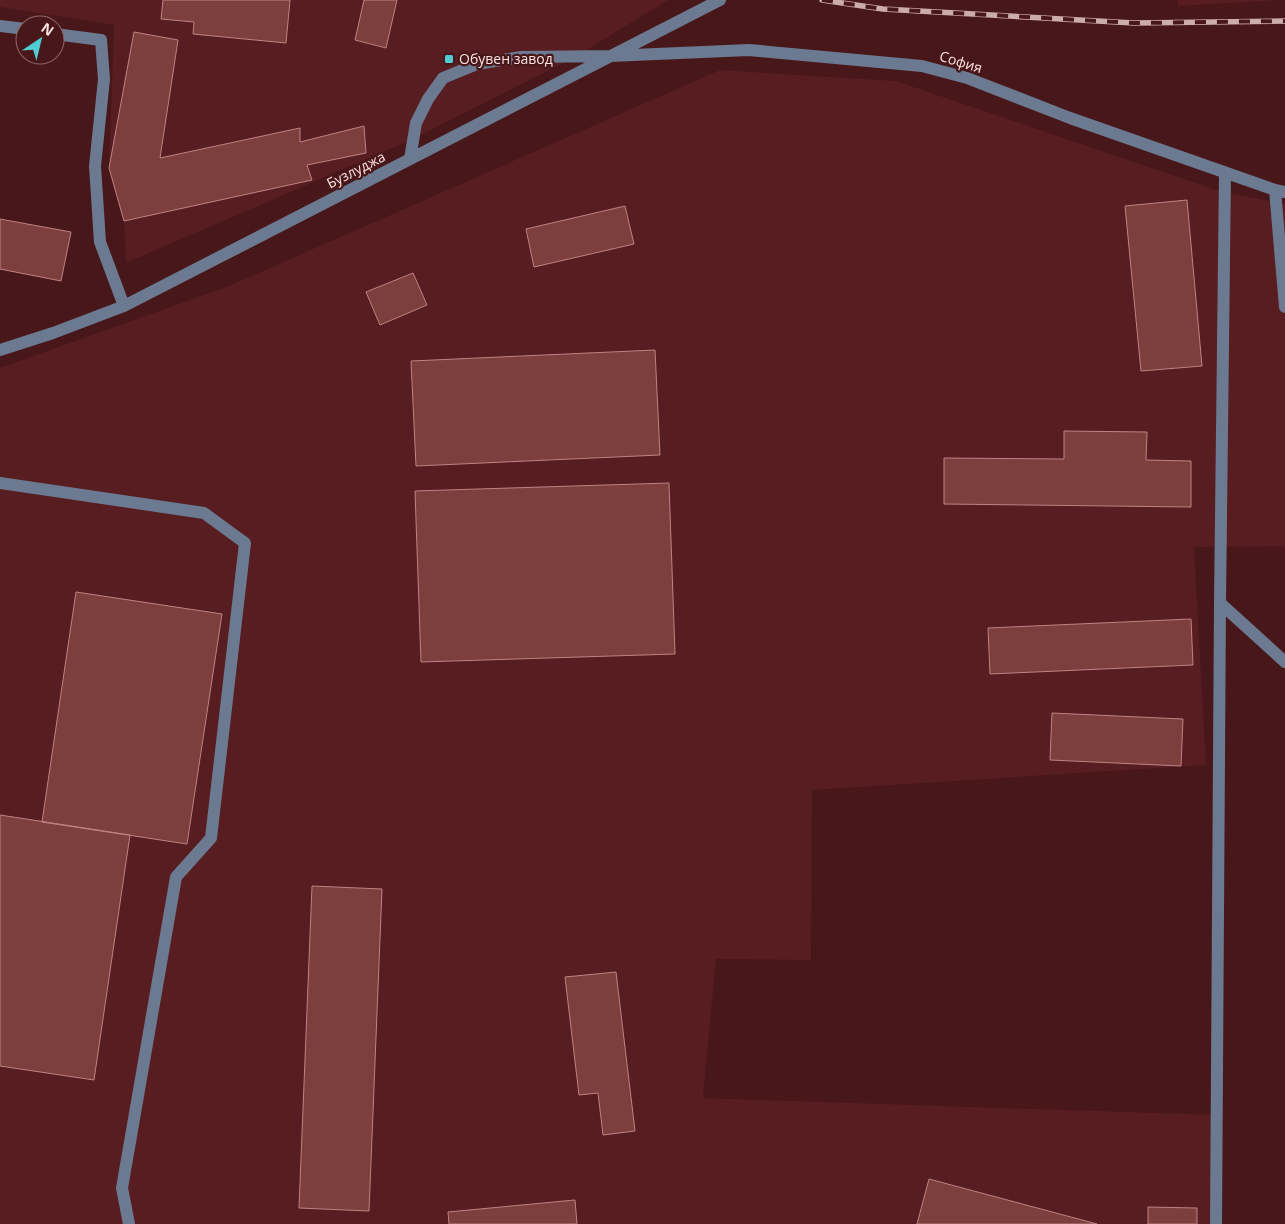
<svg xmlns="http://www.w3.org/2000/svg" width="1285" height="1224" viewBox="0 0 1285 1224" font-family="'Open Sans',sans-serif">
	<rect width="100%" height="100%" fill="#48171a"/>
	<path fill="#571d20" d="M0,0h668l-93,57 -162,82 -287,124 -2,-42 -15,-53 5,-143 -114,-18z
		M1177,0h104l-103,6z
		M720,70l176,11 326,111 63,12v344l-1,-2 -90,1 12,218 -394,25 -1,170 -95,-1 -13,139 514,17 -1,109h-1216v-856l229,-82z"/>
	<path fill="#7d3e3e" stroke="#bf8382" d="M163,0h127l-4,43 -93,-9 1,-12 -33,-3z
		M364,0h33l-11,48 -31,-8z
		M134,32l44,8 -18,118 140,-30v14l64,-16 2,27 -59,12 5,15 -188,41 -15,-53z
		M1187,200l15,166 -61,5 -16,-165z
		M625,206l9,38 -100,23 -8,-38z
		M0,219l71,13 -10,49 -61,-12z
		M413,273l14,32 -47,20 -14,-33z
		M655,350l5,105 -244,11 -5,-105z
		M1064,431l83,1 -1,28 45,1v46l-247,-3v-46l120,1z
		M669,483l6,171 -254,8 -6,-171z
		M76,592l146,22 -35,230 -145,-22z
		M1191,619l2,46 -203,9 -2,-46z
		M1052,713l131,6 -2,47 -131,-6z
		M0,815l130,20 -36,245 -94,-14z
		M312,886l70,3 -13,322 -70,-3z
		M616,972l19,159 -32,4 -5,-42 -19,2 -14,-118z
		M929,1179l168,45h-180z
		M575,1200l2,24h-128l-1,-12z
		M1148,1207l49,1v16h-49z"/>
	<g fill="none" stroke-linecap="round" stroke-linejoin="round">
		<path stroke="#6b7a91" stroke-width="12" d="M0,26l25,3
			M55,34l46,6 3,39 -9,87 5,76 24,64
			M410,159l6,-36 12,-24 15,-21 34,-14 44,-7 89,-1 139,-6 173,16 45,12 103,40 205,72 10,2
			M1275,190l10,117
			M0,350l53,-17 71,-27 596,-306
			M0,483l204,30 41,30 -34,295 -35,39 -54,311 7,36
			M1220,603l5,-430
			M1216,1224l4,-621 65,59"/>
		<g stroke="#cdacac" stroke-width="5.5">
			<path id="rail" d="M822,0l61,9 251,14 151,-2"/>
		</g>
		<use href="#rail" stroke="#48171a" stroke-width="4" stroke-dasharray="11" stroke-linecap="butt"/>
	</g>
	<rect fill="#51ccd3" stroke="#48171a" stroke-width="2" x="444" y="54" width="10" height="10" rx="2.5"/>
	<g text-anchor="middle" stroke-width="4.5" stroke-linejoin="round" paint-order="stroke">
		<g font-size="14" fill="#fde2e1" stroke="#48171a" text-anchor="start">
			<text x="459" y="64">Обувен завод</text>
		</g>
		<g font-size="14" fill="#fde2e1" stroke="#48171a">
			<text transform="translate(961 62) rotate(17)" y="5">София</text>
			<text transform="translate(356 170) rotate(-27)" y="5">Бузлуджа</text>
		</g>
	</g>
	<g transform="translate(40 40) rotate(35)"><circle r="24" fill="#48171a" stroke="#90686a"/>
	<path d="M0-4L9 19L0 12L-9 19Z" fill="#51ccd3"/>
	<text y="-8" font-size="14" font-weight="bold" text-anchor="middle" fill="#fde2e1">N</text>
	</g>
</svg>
